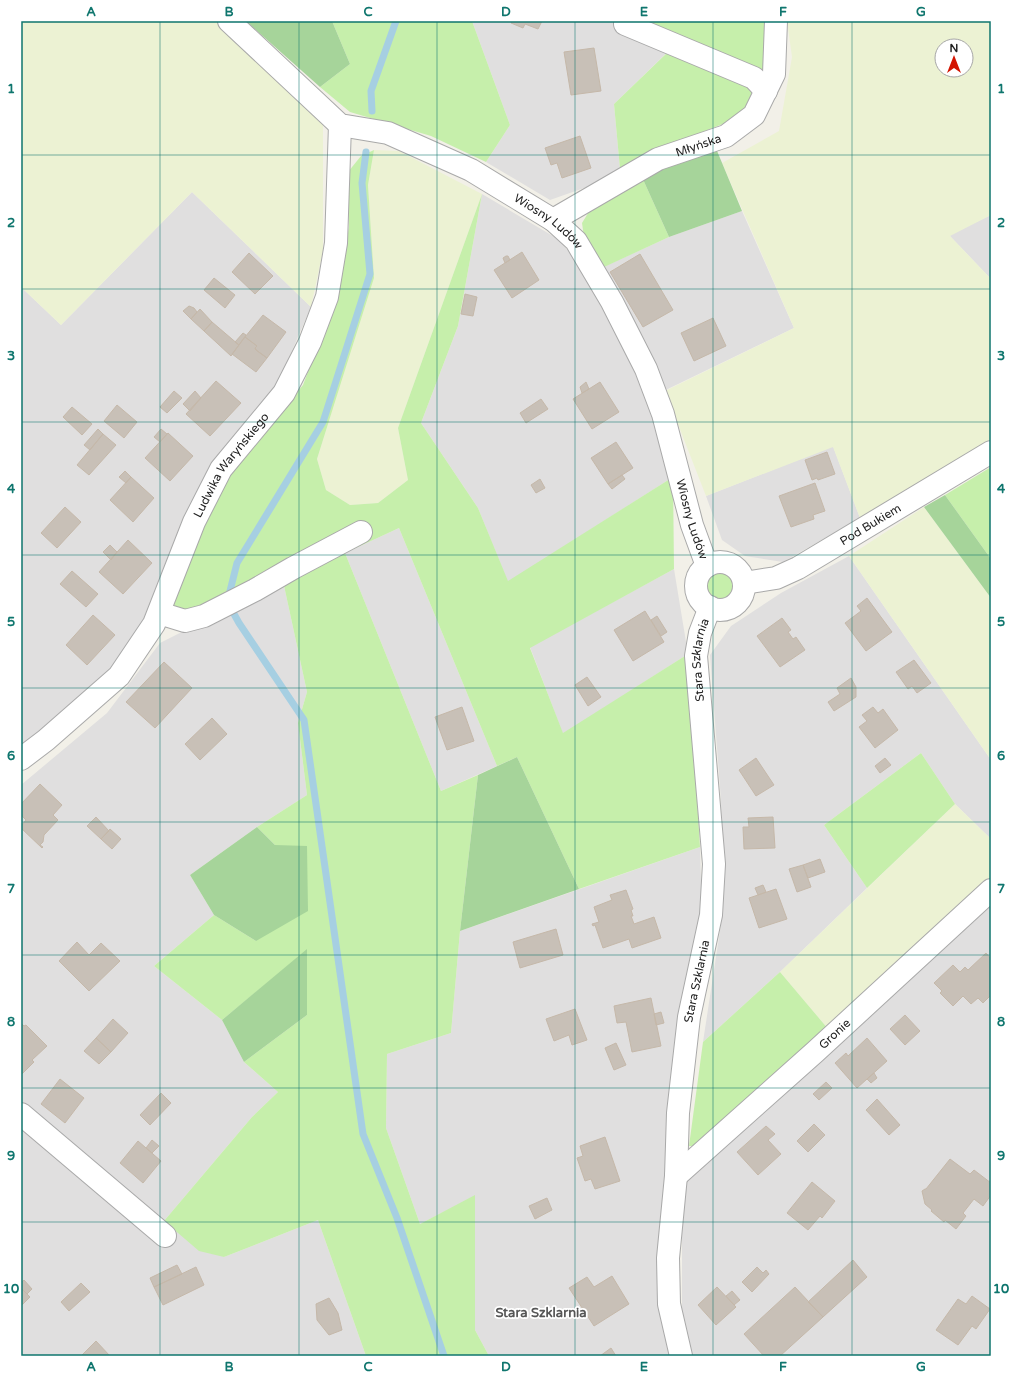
<svg xmlns="http://www.w3.org/2000/svg" width="1012" height="1377" viewBox="0 0 1012 1377" font-family="'Varela Round',sans-serif">
	<rect width="100%" height="100%" fill="#f2f0e8"/>
	<path fill="#e0dfdf" d="M472,21h166l44,17 -68,66 6,65 -19,13 -51,18 -64,-38 24,-37z
		M192,192l119,115 -37,85 -69,83 -57,139 -36,53 -39,40 -52,44v-464l40,38z
		M482,194l76,45 30,35 81,-37 73,-26 52,117 -147,71 26,78 -165,105 -30,-74 -57,-85 37,-97z
		M991,215v64l-42,-44z
		M833,446l27,72 -77,44 -38,-6 -23,-16 -16,-44z
		M399,528l98,238 -56,25 -96,-238z
		M849,556l142,204v79l-36,-35 -34,-51 -97,72 43,63 -87,84 -77,70 20,-131 -2,-110 -11,-146 21,-29 50,-33z
		M674,569l14,85 -125,80 -33,-87z
		M283,581l24,111 -9,31 9,72 -50,32 -67,48 24,40 -60,51 68,54 22,42 34,30 -26,25 -88,104 60,36 94,-37 48,136h-345v-571l86,-72 53,-70z
		M700,847l2,68 -30,441h-183l-14,-26v-134l-55,28 -34,-96 1,-74 64,-21 9,-102z
		M991,897v459h-298l-11,-43v-129z"/>
	<path fill="#ecf2d3" fill-rule="evenodd" d="M21,21h198l52,50 52,54v126l-12,56 -119,-115 -131,133 -40,-38z
		M787,21h204v194l-41,21 41,43v160l-131,79 -27,-71 -127,49 -41,-105 129,-63 -72,-165 57,-32 13,-74zM942,46h24v24h-24z
		M374,150l25,1 83,43 -84,234 10,52 -30,23 -28,2 -24,-15 -9,-31 57,-181 -6,-93z
		M924,507l67,91v162l-142,-204z
		M955,804l36,35v42l-162,149 -49,-58z"/>
	<path fill="#c6efab" d="M332,21h140l38,104 -24,37 -55,-26 -81,-24 -30,-25 30,-23z
		M638,21h131l-6,54z
		M670,50l70,29 11,10v13l-11,15 -90,36 -30,16 -6,-65z
		M374,150l-6,35 6,93 -57,181 9,31 24,15 28,-2 30,-23 -10,-52 84,-234 -24,132 -37,97 57,85 30,73 165,-104 1,92 -144,79 33,85 125,-79 12,193 -121,42 -62,-132 -20,9 -98,-238 -54,25 96,238 37,-16 -18,156 -9,102 -64,21 -1,74 34,96 55,-29v135l14,26h-123l-48,-136 -94,37 -25,-6 -35,-30 88,-104 26,-25 -34,-30 63,-47v-65l-85,70 -68,-54 60,-51 42,26 19,-96 -18,-18 50,-32 -9,-72 9,-31 -24,-111 -93,32 -18,-4 27,-77 39,-70 65,-77 34,-91 12,-67 -1,-55 13,-16z
		M641,175l28,62 -67,31 -18,-31 -2,-14 11,-18z
		M991,467v92l-46,-64z
		M703 584a16 16 0 1 1 32 0a16 16 0 1 1-32 0Z
		M921,753l34,51 -88,84 -43,-63z
		M780,972l49,58 -128,116h-12l14,-104z"/>
	<path fill="#a6d49a" d="M246,21h86l18,43 -30,23z
		M715,146l27,65 -73,26 -28,-62z
		M945,495l46,64v39l-67,-91z
		M517,757l62,132 -119,42 18,-156z
		M257,827l18,18 32,1 1,65 -52,30 -42,-26 -24,-40z
		M307,949v66l-63,47 -22,-42z"/>
	<g fill="none" stroke-linecap="round" stroke-linejoin="round">
		<path stroke="#a6cfe2" stroke-width="7" d="M372,111l-1,-20 25,-70
			M230,591l7,-28 86,-141 47,-148 -8,-91 4,-31
			M234,614l5,9 65,97 59,414 34,84 47,138"/>
	</g>
	<path fill="#c8c0b7" stroke="#c5b8a9" d="M512,21h32h-2l-4,8 -13,-5 -2,4 -12,-5z
		M594,48l7,43 -30,4 -7,-43z
		M580,136l11,32 -29,10 -5,-15 -6,2 -6,-17z
		M522,252l17,28 -27,18 -18,-28z
		M249,253l24,23 -18,18 -23,-22z
		M640,254l33,56 -30,17 -33,-55z
		M506,256h2l2,4 -5,3 -2,-5z
		M214,278l21,17 -10,13 -21,-18z
		M465,294l12,3 -4,19 -12,-2z
		M189,306l5,2 3,4 -6,7 -8,-8z
		M200,309l12,13 -8,9 -13,-12z
		M263,315l23,17 -19,26 -11,-8 -1,-2 2,-2 -12,-9z
		M713,318l13,28 -32,15 -13,-28z
		M212,322l27,23 -8,11 -27,-25z
		M243,333l3,2 -7,10 -4,-3z
		M245,337l12,9 -2,2 1,2 11,8 -11,14 -24,-18z
		M216,381l25,22 -31,33 -24,-22z
		M586,382l3,7 -7,4 -2,-6z
		M600,382l19,30 -27,17 -19,-30z
		M174,391l8,7 -15,15 -7,-6z
		M195,391l6,7 -11,13 -7,-7z
		M541,399l7,10 -22,14 -6,-10z
		M117,405l20,17 -13,16 -20,-17z
		M72,407l20,17 -10,11 -19,-18z
		M98,429l5,5 -13,16 -6,-5z
		M161,429l6,5 -7,8 -6,-5z
		M168,433l25,23 -23,25 -25,-23z
		M103,434l13,11 -27,30 -12,-10z
		M616,442l17,26 -25,16 -17,-26z
		M827,452l8,22 -17,6 -1,-2 -5,2 -7,-20z
		M125,471l6,6 -5,6 -7,-6z
		M622,475l3,4 -13,10 -4,-5z
		M131,477l23,21 -21,24 -23,-22z
		M540,479l5,9 -9,5 -5,-8z
		M815,483l10,28 -12,4 1,4 -23,8 -12,-31z
		M65,507l16,15 -24,26 -16,-15z
		M128,540l24,23 -29,31 -24,-22z
		M110,545l7,7 -6,8 -8,-8z
		M72,571l26,23 -12,13 -26,-23z
		M867,598l25,34 -26,19 -21,-28 16,-12 -4,-5z
		M645,611l19,31 -31,19 -19,-31z
		M93,615l22,20 -28,30 -21,-20z
		M657,616l10,16 -6,4 -10,-16z
		M782,618l9,12 -3,2 5,7 3,-2 9,13 -25,17 -23,-31z
		M914,660l17,23 -14,10 -5,-7 -4,3 -12,-17z
		M164,662l28,26 -37,40 -29,-26z
		M587,677l14,20 -13,9 -13,-21z
		M851,678l5,9v10l-22,14 -6,-9 12,-8 -3,-6z
		M462,707l12,34 -27,9 -12,-33z
		M873,707l5,6 5,-4 15,21 -23,18 -16,-21 8,-6 -5,-6z
		M212,718l15,16 -27,26 -15,-16z
		M756,758l18,27 -18,11 -17,-26z
		M885,758l6,7 -11,8 -5,-7z
		M40,784l22,21 -9,10 5,5 -14,15 -1,7 -3,3 3,2 -1,1 -21,-20v-2l5,-6 -4,-4 1,-1 -2,-2v-9z
		M96,817l13,14 -8,8 -14,-13z
		M773,817l2,31 -31,1 -1,-22h6l-1,-9z
		M110,829l11,10 -9,10 -11,-10z
		M820,859l5,13 -17,6 -5,-13z
		M803,865l8,22 -14,5 -8,-23z
		M763,885l3,7 -8,3 -3,-7z
		M776,889l11,30 -28,9 -10,-30z
		M626,890l7,19 -2,1 2,6h-2l3,8 20,-7 7,21 -29,10 -3,-9 -26,9 -8,-23 -2,1 -1,-2 7,-2 -5,-15 18,-7 -2,-5z
		M556,929l7,26 -43,13 -7,-26z
		M77,942l12,13 12,-12 19,18 -31,30 -30,-30z
		M986,953l5,6v36l-8,8 -5,-5 -7,6 -8,-8 -10,10 -13,-13 2,-2 -8,-8 19,-18 7,7 5,-5 3,3z
		M651,998l10,48 -29,6 -6,-30 -9,1 -3,-17z
		M575,1009l12,31 -15,5 -3,-10 -15,6 -8,-22z
		M661,1012l3,11 -8,2 -2,-11z
		M905,1015l15,16 -15,14 -15,-16z
		M113,1019l15,14 -17,19 -15,-14z
		M21,1023l3,3 2,-1 21,21 -15,14 2,2 -13,13z
		M96,1038l15,14 -12,12 -15,-13z
		M867,1038l20,23 -30,27 -22,-25 11,-10 2,3z
		M616,1043l10,22 -12,5 -9,-22z
		M874,1073l3,5 -6,5 -4,-4z
		M60,1079l24,19 -19,25 -24,-19z
		M826,1082l6,6 -13,12 -6,-6z
		M161,1093l10,10 -21,22 -10,-10z
		M877,1099l23,26 -11,10 -23,-25z
		M814,1124l11,11 -17,17 -11,-11z
		M766,1126l9,8 -7,6 13,14 -23,21 -21,-23z
		M605,1137l15,44 -25,8 -4,-10 -6,2 -8,-23 6,-2 -3,-10z
		M152,1140l7,6 -7,7 -6,-5z
		M138,1141l23,20 -18,22 -23,-20z
		M950,1159l20,15 4,-4 17,13v12l-8,11 -9,-7 -11,14 3,3 -10,13 -11,-9 -1,2 -13,-11 1,-1 -7,-6 -3,-13 3,-2h1z
		M812,1182l23,19 -13,17 -2,-2 -12,14 -21,-17z
		M547,1198l5,12 -17,9 -6,-13z
		M853,1260l14,17 -44,40 -15,-15z
		M177,1265l5,9 -28,13 -4,-9z
		M196,1267l8,18 -41,20 -9,-18z
		M757,1267l6,6 3,-3 3,4 -17,18 -10,-10z
		M612,1276l17,28 -35,22 -25,-38 18,-11 7,10z
		M24,1280l8,9 -5,5 -6,-6v-5z
		M81,1283l9,9 -21,19 -8,-9z
		M717,1287l19,20 -20,18 -18,-20z
		M795,1287l28,30 -43,39h-16l-20,-22z
		M21,1288l9,9 -9,9z
		M732,1291l8,9 -6,5 -8,-9z
		M972,1296l18,13 -14,20 -4,-3 -14,19 -22,-15 22,-31 8,5z
		M329,1298l9,15 4,17 -13,5 -12,-15 -1,-16z
		M96,1341l14,15h-29z
		M611,1348l5,8h-16z"/>
	<g fill="none" stroke-linecap="round" stroke-linejoin="round">
		<g stroke="#a9a9a9" stroke-width="24">
			<g id="minor">
				<path id="s1" d="M229,21l111,104 48,8 83,37 82,50 23,21 36,61 34,67 17,45 29,111 15,41"/>
				<path d="M625,24l129,54 12,13"/>
				<path id="s2" d="M553,220l105,-61 68,-23 28,-21 20,-41 2,-53"/>
				<circle cx="720" cy="586" r="24"/>
				<path id="s3" d="M744,583l32,-5 22,-10 193,-116"/>
				<path d="M159,613l26,8 19,-5 51,-26 38,-22 68,-36"/>
				<path id="s4" d="M21,759l25,-19 73,-64 35,-52 40,-102 27,-53 63,-76 26,-51 17,-45 9,-54 4,-118"/>
				<path d="M21,1114l144,122"/>
				<path id="s5" d="M676,1176l139,-124 176,-162"/>
				<path id="s6" d="M681,1356l-12,-52 -1,-46 8,-82 2,-63 11,-96 22,-102 3,-51 -18,-208 4,-23 10,-26"/>
			</g>
		</g>
		<use href="#minor" stroke="#fff" stroke-width="22"/>
	</g>
	<path fill="none" stroke="#0f766e" stroke-width="1" stroke-opacity="0.55" d="M160,21v1335M299,21v1335M437,21v1335M575,21v1335M713,21v1335M852,21v1335M21,155h970M21,289h970M21,422h970M21,555h970M21,688h970M21,822h970M21,955h970M21,1088h970M21,1222h970"/>
	<g text-anchor="middle" stroke-width="3.5" stroke-linejoin="round" paint-order="stroke">
		<g font-size="12" fill="#222" stroke="#fff">
			<text dy="4" stroke="none"><textPath href="#s2" startOffset="164">Młyńska</textPath></text>
			<text dy="4" stroke="none"><textPath href="#s1" startOffset="385">Wiosny Ludów</textPath></text>
			<text dy="4" stroke="none"><textPath href="#s4" startOffset="369">Ludwika Waryńskiego</textPath></text>
			<text dy="4" stroke="none"><textPath href="#s1" startOffset="722">Wiosny Ludów</textPath></text>
			<text dy="4" stroke="none"><textPath href="#s3" startOffset="141">Pod Bukiem</textPath></text>
			<text dy="4" stroke="none"><textPath href="#s6" startOffset="702">Stara Szklarnia</textPath></text>
			<text dy="4" stroke="none"><textPath href="#s6" startOffset="378">Stara Szklarnia</textPath></text>
			<text dy="4" stroke="none"><textPath href="#s5" startOffset="213">Gronie</textPath></text>
		</g>
		<g font-size="13" font-weight="bold" fill="#555" stroke="#fff">
			<text x="541" y="1317">Stara Szklarnia</text>
		</g>
	</g>
	<rect width="1012" height="1377" fill="none" stroke="#ffffff" stroke-width="44"/>
	<g transform="translate(954 58)"><circle r="19" fill="#ffffff" stroke="#a7a7a7"/>
	<path d="M0-3L7 15L0 10L-7 15Z" fill="#d31400"/>
	<text y="-6" font-size="11" font-weight="bold" text-anchor="middle" fill="#222222">N</text>
	</g>
	<rect x="22" y="22" width="968" height="1333" fill="none" stroke="#0f766e" stroke-width="1.5"/>
	<g font-size="13" text-anchor="middle" font-weight="bold" fill="#0f766e">
		<text x="91" y="16">A</text>
		<text x="229" y="16">B</text>
		<text x="368" y="16">C</text>
		<text x="506" y="16">D</text>
		<text x="644" y="16">E</text>
		<text x="783" y="16">F</text>
		<text x="921" y="16">G</text>
		<text x="11" y="93">1</text>
		<text x="1001" y="93">1</text>
		<text x="11" y="227">2</text>
		<text x="1001" y="227">2</text>
		<text x="11" y="360">3</text>
		<text x="1001" y="360">3</text>
		<text x="11" y="493">4</text>
		<text x="1001" y="493">4</text>
		<text x="11" y="626">5</text>
		<text x="1001" y="626">5</text>
		<text x="11" y="760">6</text>
		<text x="1001" y="760">6</text>
		<text x="11" y="893">7</text>
		<text x="1001" y="893">7</text>
		<text x="11" y="1026">8</text>
		<text x="1001" y="1026">8</text>
		<text x="11" y="1160">9</text>
		<text x="1001" y="1160">9</text>
		<text x="11" y="1293">10</text>
		<text x="1001" y="1293">10</text>
		<text x="91" y="1371">A</text>
		<text x="229" y="1371">B</text>
		<text x="368" y="1371">C</text>
		<text x="506" y="1371">D</text>
		<text x="644" y="1371">E</text>
		<text x="783" y="1371">F</text>
		<text x="921" y="1371">G</text>
	</g>
</svg>
